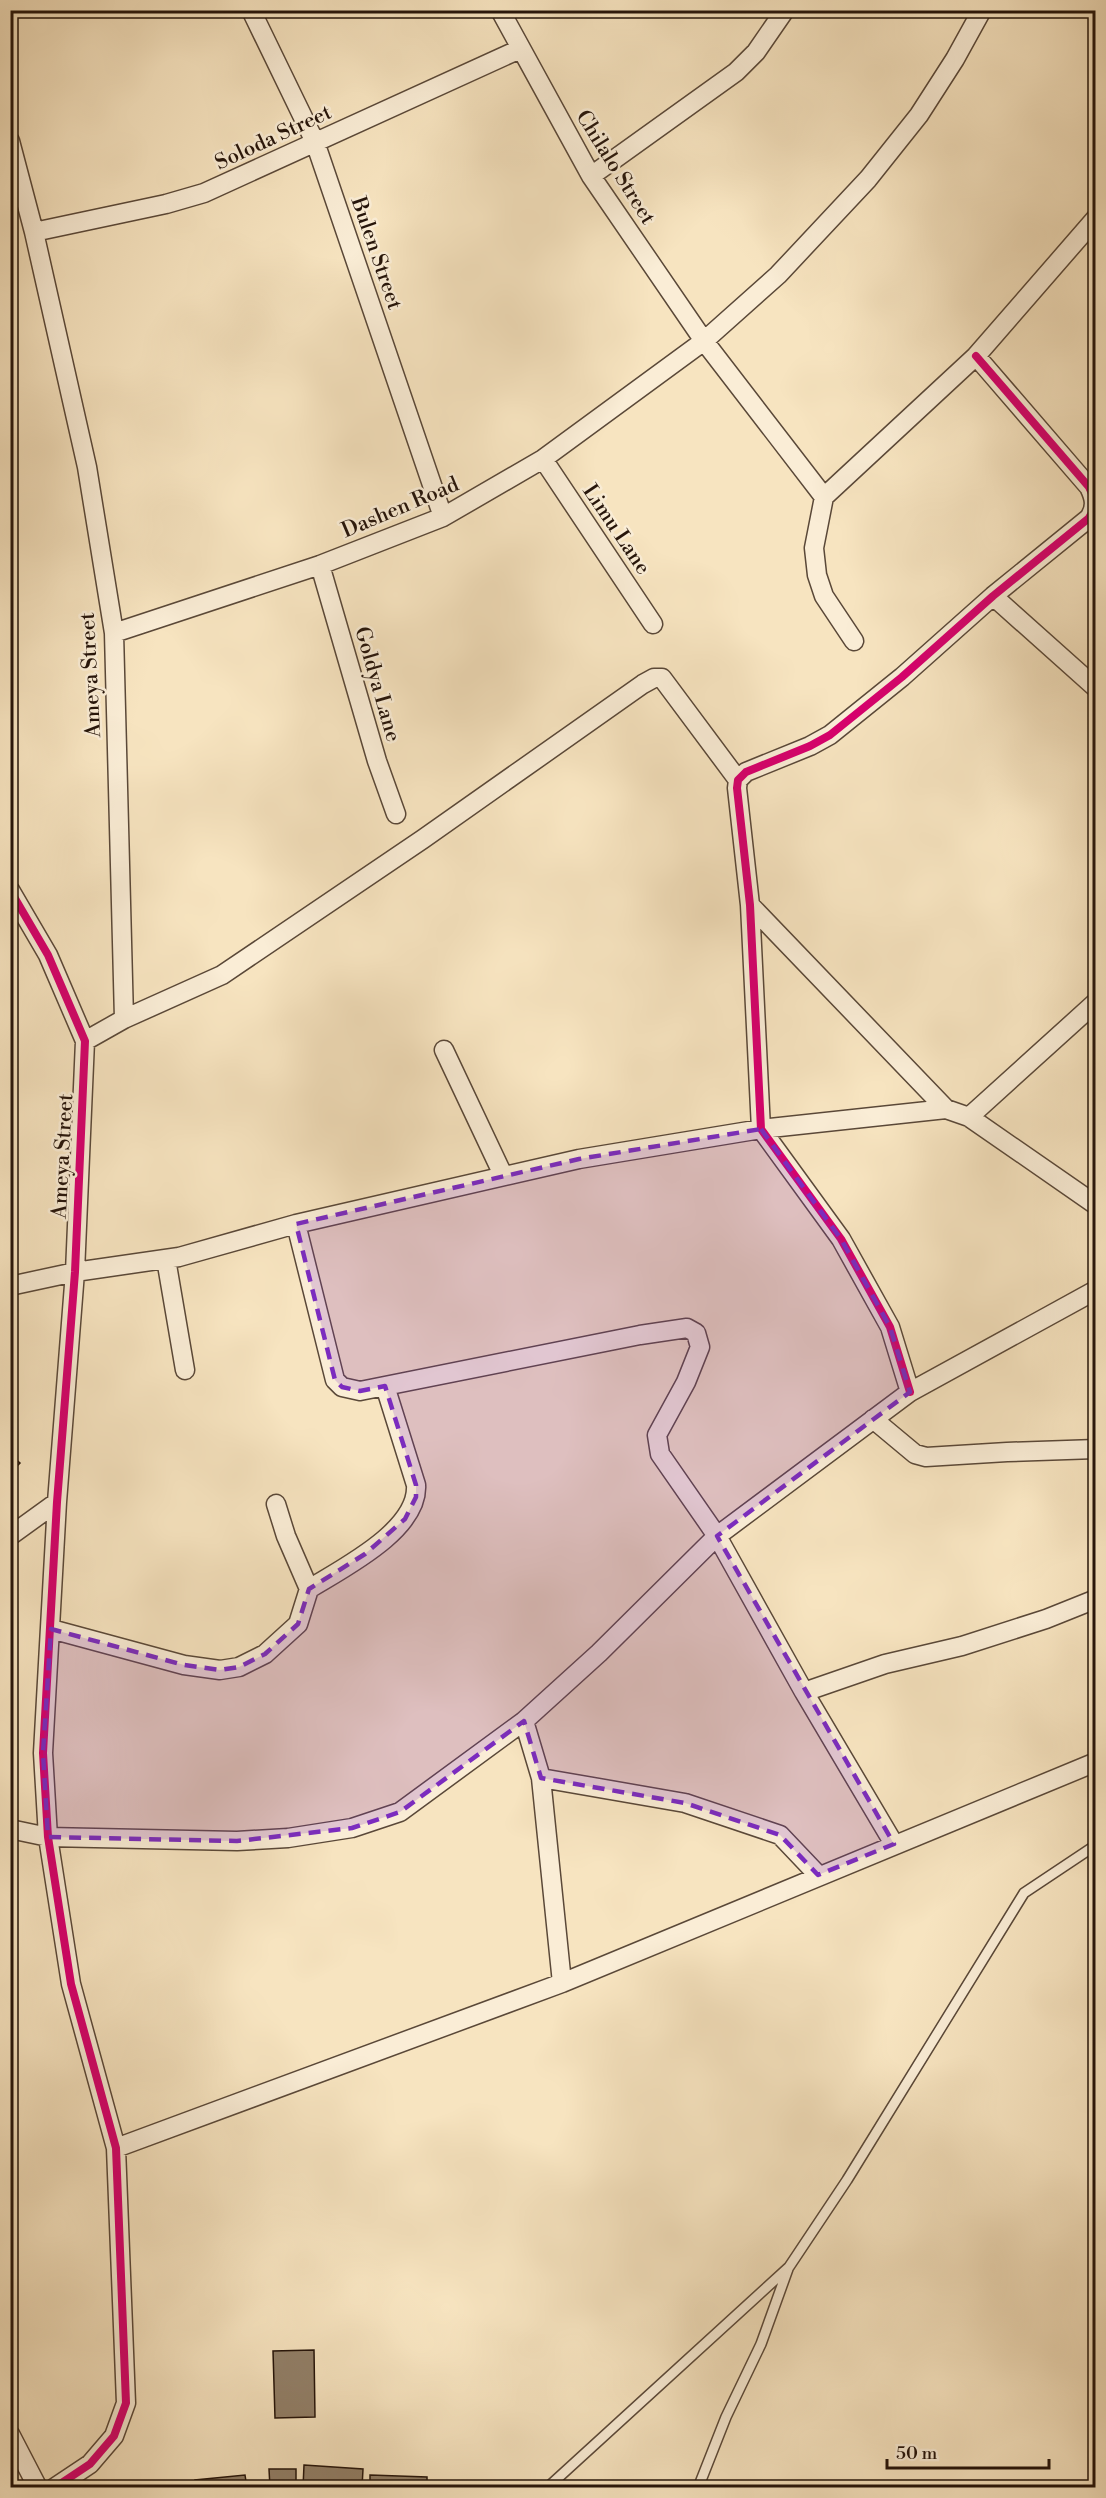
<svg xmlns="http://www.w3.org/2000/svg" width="1106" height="2498" viewBox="0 0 1106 2498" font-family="'Libre Bodoni',serif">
	<rect width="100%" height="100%" fill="#f7e4c0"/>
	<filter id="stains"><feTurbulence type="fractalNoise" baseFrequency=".00333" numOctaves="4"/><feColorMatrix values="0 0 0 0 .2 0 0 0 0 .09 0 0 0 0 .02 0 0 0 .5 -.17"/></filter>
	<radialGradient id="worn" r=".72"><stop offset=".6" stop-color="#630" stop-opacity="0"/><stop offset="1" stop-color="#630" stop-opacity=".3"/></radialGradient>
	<path fill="#928069" stroke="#25140a" stroke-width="1.5" d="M10,1454l10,9 -10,10z
		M314,2350l1,67 -40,1 -2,-67z
		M304,2465l59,4 -1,19h-59z
		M269,2469h27v19h-26z
		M245,2475l2,13h-51l-1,-8z
		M370,2475l57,2v11h-57z"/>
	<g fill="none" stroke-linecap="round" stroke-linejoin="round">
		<g stroke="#5a4838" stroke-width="12">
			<path id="service" d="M547,2488l242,-221 58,-87 177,-287 72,-48
				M698,2488l28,-71 35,-73 27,-75"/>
		</g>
		<g stroke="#5a4838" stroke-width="21">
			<path id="minor" d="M251,10l64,132 128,375
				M500,10l91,166 113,165 120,156
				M10,141l24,91 53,235 27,166 10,386 -39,22
				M591,176l145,-104 20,-20 29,-42
				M34,232l132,-28 38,-11 316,-144
				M543,459l110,165
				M320,565l57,196 19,53
				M993,596l103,92
				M114,633l206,-68 123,-48 100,-58 161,-118 74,-66 90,-96 51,-64 36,-56 27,-49
				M854,641l-30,-45 -7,-21 -3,-27 10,-51 152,-141 120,-138
				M10,890l38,65 37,86 -10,231 -18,230 -14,251 5,84 23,147 45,164 10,255 -12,33 -24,28 -36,24
				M750,905l196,204
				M124,1019l98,-44 201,-136 220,-155 11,-6h8l76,102
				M444,1050l59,125
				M969,1117l127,-115
				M296,1224l39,156 7,7 18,4 280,-56 47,-7 9,5 4,14 -14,35 -29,53 3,19 57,82 87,156 90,152
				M166,1259l19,111
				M10,1286l65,-14 104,-15 117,-33 283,-65 182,-30 185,-20 23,8 127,88
				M910,1392l-20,-65 -49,-88 -80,-110 -11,-224 -13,-117 1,-8 8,-8 64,-26 20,-11 72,-58 91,-81 96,-78c7,-11 6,-19 0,-31l-113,-131
				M873,1419l42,35 11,3 81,-5 89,-3
				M276,1504l10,32 23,53
				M10,1536l47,-34
				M51,1629l133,36 36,5 19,-3 26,-13 33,-30 11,-35c34,-21 110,-59 107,-104l-31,-99
				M804,1692l81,-28 77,-18 84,-27 50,-20
				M524,1721l17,57 21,205
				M541,1778l144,25 95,32 38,40
				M10,1829l38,8 189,4 51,-3 64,-10 48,-16 124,-91 75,-68 118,-117 193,-144 186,-102
				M116,2148l446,-165 534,-221
				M10,2434l28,54"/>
		</g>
		<use href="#service" stroke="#faedd6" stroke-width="9"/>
		<use href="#minor" stroke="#faedd6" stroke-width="18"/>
		<g stroke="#faedd6" stroke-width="11">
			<path id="cycleway" d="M10,890l38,65 37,86 -10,231 -18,230 -14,251 5,84 23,147 45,164 10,255 -12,33 -24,28 -36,24
				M910,1392l-20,-65 -49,-88 -80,-110 -11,-224 -13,-117 1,-8 8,-8 64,-26 20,-11 72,-58 91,-81 96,-78c7,-11 6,-19 0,-31l-113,-131"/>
		</g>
		<use href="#cycleway" stroke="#d6006c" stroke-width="8"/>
	</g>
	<path fill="#7b2cbf" fill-opacity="0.2" stroke="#7b2cbf" stroke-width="4.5" stroke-dasharray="12 8" stroke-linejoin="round" d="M761,1129l80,110 49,88 20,65 -193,144 177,308 -76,31 -38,-40 -95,-32 -144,-25 -17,-57 -124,91 -48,16 -115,13 -189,-4 -5,-84 8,-124 133,36 36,5 19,-3 26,-13 33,-30 11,-35 56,-35 40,-35 11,-22v-12l-31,-99 -25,5 -18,-4 -7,-7 -39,-156 283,-65z"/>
	<g text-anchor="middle" stroke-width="5" stroke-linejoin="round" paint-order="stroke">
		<g font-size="21" fill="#25140a" stroke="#faedd6">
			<text transform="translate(273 137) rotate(-25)" y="7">Soloda Street</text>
			<text transform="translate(616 167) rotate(58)" y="7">Chilalo Street</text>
			<text transform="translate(377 253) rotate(71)" y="7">Bulen Street</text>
			<text transform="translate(400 507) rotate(-23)" y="7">Dashen Road</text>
			<text transform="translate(617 529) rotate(56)" y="7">Limu Lane</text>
			<text transform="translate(90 675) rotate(-93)" y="7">Ameya Street</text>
			<text transform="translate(378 684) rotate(74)" y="7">Goldya Lane</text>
			<text transform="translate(62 1156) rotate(-87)" y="7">Ameya Street</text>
		</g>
	</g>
	<rect width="1106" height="2498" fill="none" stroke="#f7e4c0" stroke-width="36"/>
	<rect x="12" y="12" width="1082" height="2474" fill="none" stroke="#25140a" stroke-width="3"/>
	<rect x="18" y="18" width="1070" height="2462" fill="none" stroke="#25140a" stroke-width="1.5"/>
	<path d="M887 2459v9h162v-9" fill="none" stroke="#25140a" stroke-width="3"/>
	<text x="896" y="2459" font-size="18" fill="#25140a" stroke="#faedd6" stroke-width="4.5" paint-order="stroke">50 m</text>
	<rect width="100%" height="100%" filter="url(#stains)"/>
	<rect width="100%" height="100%" fill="url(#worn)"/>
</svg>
